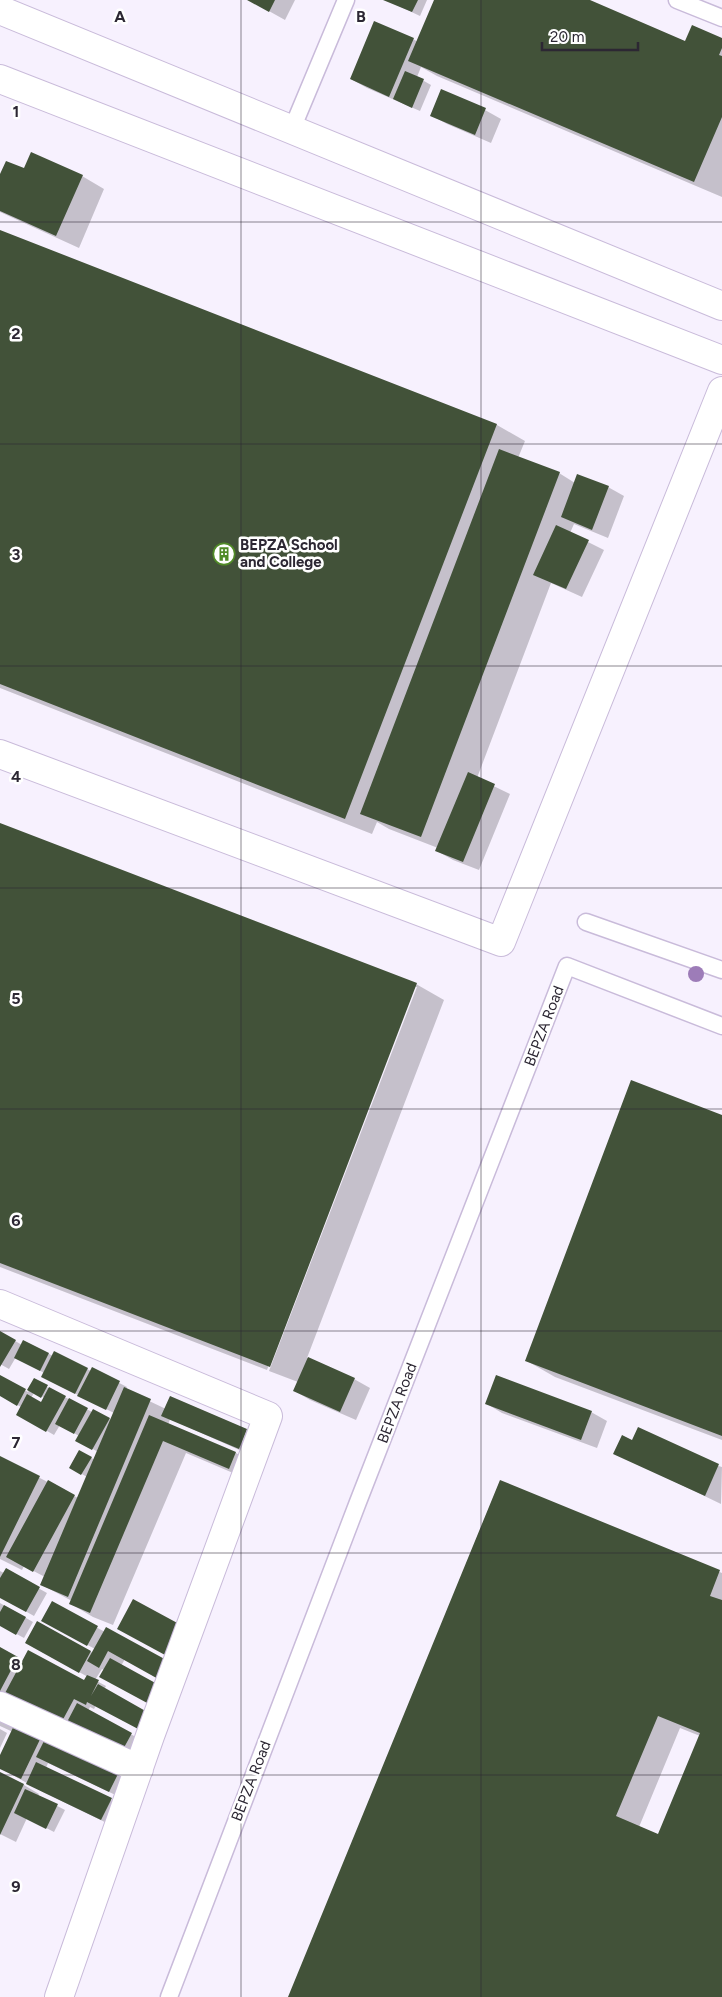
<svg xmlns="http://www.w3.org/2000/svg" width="722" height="1997" viewBox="0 0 722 1997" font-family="Figtree,sans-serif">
	<rect width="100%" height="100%" fill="#f7f1fe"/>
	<path fill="#0003" fill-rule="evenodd" d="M249,0h46l-10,20z
		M386,0h41l-7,16z
		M435,0h152l99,42 36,-2v157l-285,-121 -16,-9 -4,10 14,8 -11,26 -53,-23 -16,-9 62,-40 5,3z
		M485,110l16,9 -10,24 -44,-19 -16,-9z
		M25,170l57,6 22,13 -25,59 -79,-36v-35z
		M0,231l497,194 28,16 -7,17 41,15 16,10 33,4 16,9 -16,42 -34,-14 -4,9 34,17 -22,47 -31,-14 -74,195 33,16 -31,76 -26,-10 -16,-9 1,-3 -49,-19 -12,-7 -5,12 -372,-146z
		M0,824l416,160 28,16 -137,358 47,21 16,9 -14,32 -46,-20 -15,-9 3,-9 -29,-11 148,-384h-3l-147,383 -267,-103z
		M722,1116v324l-167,-63 -28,-16z
		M0,1332l22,13 2,-4 29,15 2,-3 36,18 1,-2 35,18 -1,3 40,19 80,21 16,9 -7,18 -85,-38 -2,6 68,28 22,13 -6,15 -66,-28 -73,172 -20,-8 -22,-13 1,-3 -30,-16 3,-8 -21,-11 -2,4 -22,-11v-102l78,41 9,-21 -17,-10 9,-16 16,9 3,-8 -21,-12 2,-4 -19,-11 -6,10 -36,-21 3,-7 -21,-12v-19l28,16 6,-12 58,32 1,-2 18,10 3,-7 -64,-32 -6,-8 -28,-16 -7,12 -9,-5zM34,1393l11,5 -3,6 -11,-6z
		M487,1404l104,8 16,9 -10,27 -95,-35z
		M632,1441l90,26 -1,37 -106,-51z
		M500,1481l222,92v424h-432zM680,1728l20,8 -41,99 -20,-8z
		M6,1570l41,23 -13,23 -34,-19v-26l4,2z
		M0,1603l33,19 -9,16 -24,-13z
		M52,1603l53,29 20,27 -4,7 -17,4 -2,-1 -7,11 11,6 -12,23 -4,-2 -2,4 59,32 -10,18 -137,-63v-50l24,14 61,20 3,-5 -61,-34 11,-20 55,30 2,-4 -37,-20z
		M0,1710l121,59 5,31 -78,-37 -2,5 81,40 -10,20 -74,-36 -43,-24v-10l13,-26 -13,-6z
		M0,1729l7,4 -7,15z
		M0,1773l24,12 15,9 -1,2 27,14 -11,22 -27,-14 -11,24 -16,-8z"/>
	<path fill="#425239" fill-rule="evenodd" d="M247,0h28l-6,12z
		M383,0h35l-6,12z
		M434,0h156l95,41 7,-16 30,13v10l-3,7 3,1v61l-28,65 -286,-121z
		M374,21l40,17 -25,59 -39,-18z
		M405,71l19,8 -12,29 -19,-9z
		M441,89l45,19 -11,27 -45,-19z
		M31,152l52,23 -27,61 -56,-25v-37l6,-13 18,7z
		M0,230l497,194 -152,395 -345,-135z
		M499,449l61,23 -139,365 -61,-23z
		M577,474l32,12 -17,44 -31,-13z
		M556,525l33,15 -23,49 -33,-14z
		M468,772l27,12 -32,78 -28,-11z
		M0,823l417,160 -147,384 -270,-104z
		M631,1080l91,35v321l-197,-75z
		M0,1331l16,9 -16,27z
		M23,1340l26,13 -9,18 -26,-13z
		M54,1351l34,17 -13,26 -34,-17z
		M308,1357l47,21 -15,34 -47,-21z
		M92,1367l28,14 -14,29 -29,-14z
		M0,1375l26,14 -9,17 -17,-10z
		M496,1375l96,36 -11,29 -96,-36z
		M34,1378l14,7 -7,13 -14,-8z
		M49,1387l17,9 -20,36 -30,-17 11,-21 14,8z
		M124,1387l27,12 -83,198 -28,-12z
		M170,1396l77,33 -8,20 -78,-33z
		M69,1398l19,10 -14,26 -19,-10z
		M93,1409l17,9 -18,32 -17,-9z
		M149,1415l87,37 -7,17 -66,-28 -73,172 -21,-9z
		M638,1427l81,37 -14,32 -92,-42 9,-19 10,5z
		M79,1450l13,7 -11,18 -12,-7z
		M0,1456l40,20 -40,81z
		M48,1480l27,15 -42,77 -27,-15z
		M500,1480l220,90 -10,26 12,4v397h-434zM658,1716l42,17 -42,101 -42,-18z
		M6,1568l34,19 -14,25 -26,-14v-20z
		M133,1599l48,26 -16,30 -48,-26z
		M52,1601l46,25 -11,20 -46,-25z
		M4,1605l22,12 -10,18 -16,-9v-14z
		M37,1621l54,30 -12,22 -54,-30z
		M106,1627l64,35 -10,18 -52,-29 -9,17 -12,-7z
		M0,1647l18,10 -18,34z
		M28,1650l56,30 3,-5 12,5 -8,16 7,-12 51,29 -9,17 -53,-28 -1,3 -12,-6 -14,26 -56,-30z
		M110,1658l49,27 -10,19 -50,-27z
		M77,1703l55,30 -11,20 -55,-29z
		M18,1717l27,12 -24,50 -21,-10v-14z
		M48,1733l73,35 -12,24 -73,-35z
		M36,1762l76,36 -11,22 -75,-36z
		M0,1772l24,12 -24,51z
		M25,1789l33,15 -12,25 -32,-16z"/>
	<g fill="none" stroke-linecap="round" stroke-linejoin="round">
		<g stroke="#c9bbda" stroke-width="19">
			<path id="lane" d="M677,0l45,18
				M292,129l54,-129
				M586,922l136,48
				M169,1997l189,-495 209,-536 155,60"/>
		</g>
		<g stroke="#c9bbda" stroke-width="30">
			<path id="street" d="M0,10l722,296
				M0,79l722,281
				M0,754l501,188 221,-551
				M0,1304l268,112 -118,320 -91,261
				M0,1706l139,63"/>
		</g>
		<use href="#lane" stroke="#fff" stroke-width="16"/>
		<use href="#street" stroke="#fff" stroke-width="28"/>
	</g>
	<circle fill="#9d7cb8" cx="696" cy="974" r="8"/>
	<path fill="none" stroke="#2c2733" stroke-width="1" stroke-opacity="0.55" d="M241,0v1997M481,0v1997M0,222h722M0,444h722M0,666h722M0,888h722M0,1109h722M0,1331h722M0,1553h722M0,1775h722"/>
	<defs>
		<g id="building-ring" transform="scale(1.125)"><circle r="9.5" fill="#fff" stroke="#508a27" stroke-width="1.5"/><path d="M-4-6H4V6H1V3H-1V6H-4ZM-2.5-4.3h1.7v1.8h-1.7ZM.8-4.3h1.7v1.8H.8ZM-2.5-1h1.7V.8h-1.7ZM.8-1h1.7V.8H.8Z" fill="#508a27"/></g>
	</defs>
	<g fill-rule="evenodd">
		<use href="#building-ring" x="224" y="554"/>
	</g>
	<g text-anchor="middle" stroke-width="5" stroke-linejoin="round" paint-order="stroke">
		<g font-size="15" font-weight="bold" fill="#2c2733" stroke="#fff" text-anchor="start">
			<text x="240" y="550">BEPZA School<tspan x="240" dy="17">and College</tspan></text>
		</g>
		<g font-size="15" fill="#2c2733" stroke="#fff">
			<text transform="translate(544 1026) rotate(-69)" y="5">BEPZA Road</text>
			<text transform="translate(397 1403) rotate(-69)" y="5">BEPZA Road</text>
			<text transform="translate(251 1781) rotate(-69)" y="5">BEPZA Road</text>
		</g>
	</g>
	<g font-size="16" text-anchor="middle" font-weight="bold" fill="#2c2733" stroke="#fff" stroke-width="5" stroke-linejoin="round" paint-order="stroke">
		<text x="120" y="22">A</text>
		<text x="361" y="22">B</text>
		<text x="16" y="117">1</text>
		<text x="16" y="339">2</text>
		<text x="16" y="560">3</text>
		<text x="16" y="782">4</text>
		<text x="16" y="1004">5</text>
		<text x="16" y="1226">6</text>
		<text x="16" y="1448">7</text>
		<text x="16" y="1670">8</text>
		<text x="16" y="1892">9</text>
	</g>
	<path d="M542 42v8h96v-8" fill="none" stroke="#2c2733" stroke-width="2.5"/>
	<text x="550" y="42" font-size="15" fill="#2c2733" stroke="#ffffff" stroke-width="4" paint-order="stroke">20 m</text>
</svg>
